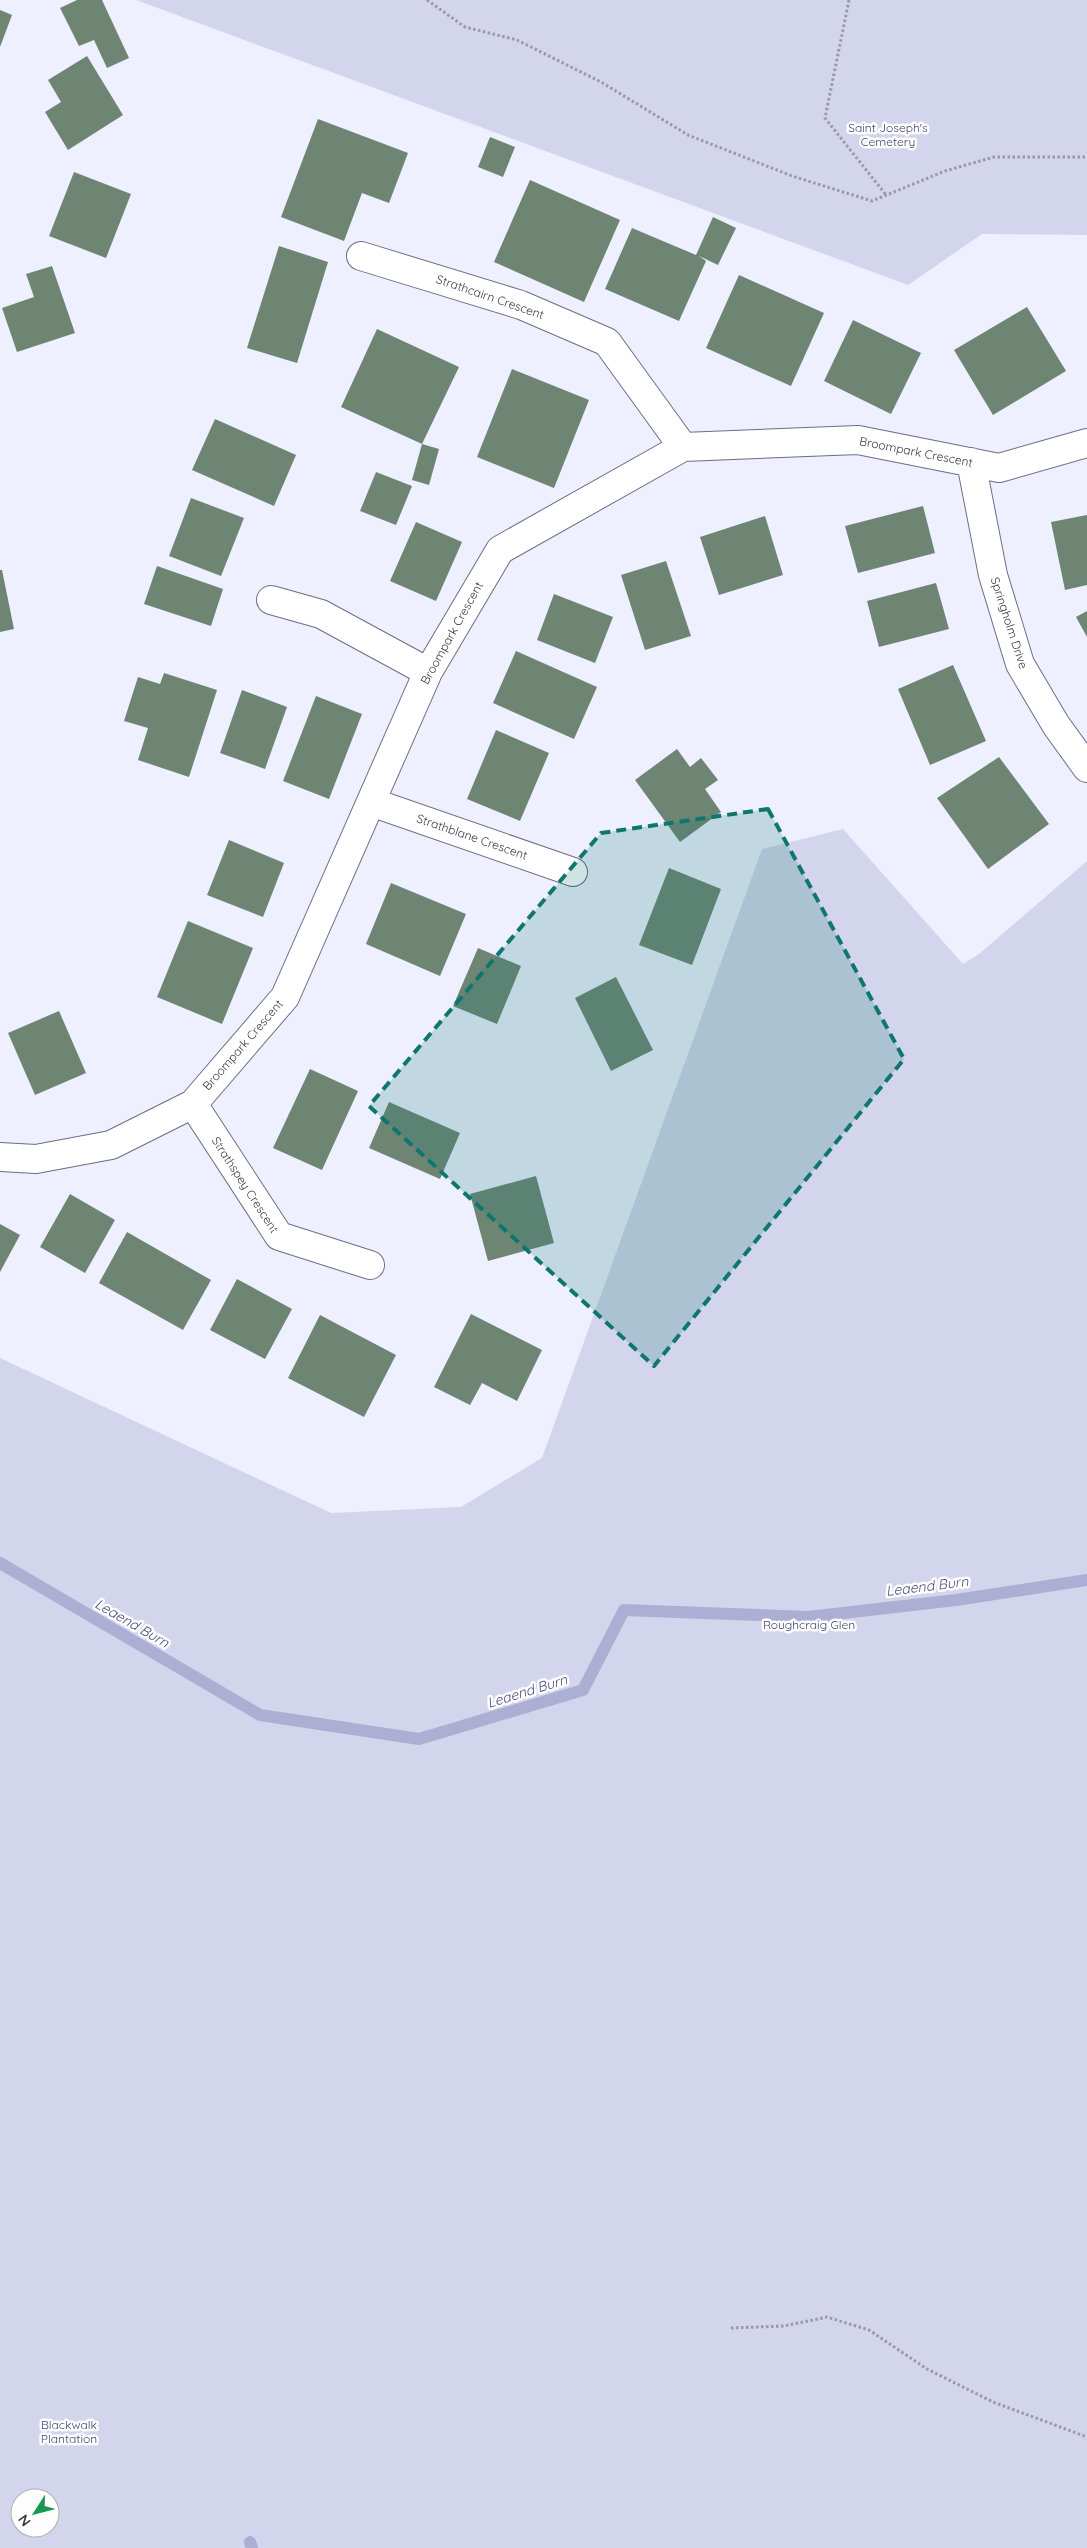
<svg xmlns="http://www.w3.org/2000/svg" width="1087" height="2548" viewBox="0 0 1087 2548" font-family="Quicksand,sans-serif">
	<rect width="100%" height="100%" fill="#eeefff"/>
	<path fill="#d3d5ed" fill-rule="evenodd" d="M136,0h951v235l-105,-1 -74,51z
		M843,829l120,135 16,-10 108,-93v1687h-1087v-1190l331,155 130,-6 81,-49 220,-609zM20,2498h30v30h-30z"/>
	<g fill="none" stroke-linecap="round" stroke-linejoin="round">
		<path stroke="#acaed3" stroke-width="12" d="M0,1563l260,152 159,24 164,-49 41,-80 184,7 148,-17 131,-20
			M250,2542l2,6"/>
	</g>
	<path fill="#6e8574" d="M77,0h25l27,58 -22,10 -13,-28 -15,6 -19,-38z
		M0,10l12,5 -12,32z
		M87,56l36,59 -55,35 -23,-38 16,-10 -13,-22z
		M318,119l90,34 -19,50 -27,-10 -18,48 -63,-24z
		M490,137l25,10 -12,30 -25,-10z
		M74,172l57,22 -25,64 -57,-22z
		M530,180l90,40 -36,82 -90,-40z
		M713,217l23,11 -18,37 -19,-9 7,5 -27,60 -74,-32 27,-61 64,27z
		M279,246l49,16 -31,101 -50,-15z
		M52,266l23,67 -58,19 -15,-44 32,-11 -8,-23z
		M739,275l85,38 -33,73 -85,-38z
		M1027,307l39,64 -73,44 -39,-65z
		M853,320l68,33 -30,61 -67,-33z
		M377,329l82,38 -37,77 -81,-37z
		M512,369l77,31 -35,88 -77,-31z
		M215,419l81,36 -22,51 -82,-36z
		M422,444l17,5 -10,36 -17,-5z
		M376,472l36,14 -16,39 -36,-14z
		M191,498l53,20 -23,58 -52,-20z
		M923,506l12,47 -77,20 -13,-47z
		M1087,515v70l-22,5 -14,-68z
		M765,516l18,59 -64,20 -19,-58z
		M416,522l46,20 -26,59 -46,-20z
		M666,561l25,75 -46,14 -24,-75z
		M157,566l66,23 -12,37 -67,-22z
		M0,570h2l12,59 -14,3z
		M936,583l13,46 -70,18 -12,-46z
		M554,594l59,23 -18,46 -58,-23z
		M1087,611v26l-11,-20z
		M516,651l81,36 -23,52 -81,-36z
		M953,665l33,76 -56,24 -32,-76z
		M164,673l53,17 -28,87 -51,-17 10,-32 -24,-7 14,-44 22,7z
		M242,690l45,17 -22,62 -45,-16z
		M316,696l46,18 -33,85 -46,-18z
		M496,730l53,23 -29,68 -53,-22z
		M677,749l13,18 11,-9 17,22 -13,9 16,23 -41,30 -45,-62z
		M999,757l50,67 -61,45 -51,-71z
		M229,840l55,23 -21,54 -56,-22z
		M669,868l52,21 -29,76 -53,-20z
		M391,883l75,31 -26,62 -74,-32z
		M188,921l65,27 -31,76 -65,-27z
		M478,948l43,18 -24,58 -44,-18z
		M616,977l37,73 -42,21 -36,-73z
		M59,1011l27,62 -51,22 -27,-62z
		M310,1069l48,22 -36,79 -49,-22z
		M389,1102l71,31 -20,46 -71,-31z
		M536,1176l18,67 -66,18 -18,-67z
		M70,1194l45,26 -30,53 -45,-26z
		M0,1224l20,11 -20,37z
		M127,1232l84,48 -28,50 -84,-47z
		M237,1279l55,30 -27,50 -55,-29z
		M471,1314l71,36 -25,51 -35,-18 -12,22 -36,-18z
		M320,1315l76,40 -32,62 -76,-39z"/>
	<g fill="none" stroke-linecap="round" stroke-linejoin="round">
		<g stroke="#6c6d84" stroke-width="30">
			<path id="minor" d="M361,256l160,49 86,37 76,105
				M971,462l22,113 27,89 36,61 31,43
				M271,600l50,14 107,58
				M371,802l202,70
				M193,1104l86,132 91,29
				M0,1157l36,2 75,-14 82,-41 92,-107 143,-325 72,-122 183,-103 175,-7 141,28 88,-25"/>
		</g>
		<path stroke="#9898a6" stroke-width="3" stroke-dasharray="2.5 2.5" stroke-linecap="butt" d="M427,0l38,27 52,13 84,42 87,53 104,41 80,25 73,-30 49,-14h93
			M849,0l-24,118 61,77
			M731,2328l53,-2 43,-9 42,13 58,39 66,33 94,35"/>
		<use href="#minor" stroke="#fff" stroke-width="28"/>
	</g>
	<path fill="#0f766e" fill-opacity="0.2" stroke="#0f766e" stroke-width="4" stroke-dasharray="10 6" stroke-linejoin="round" d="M768,809l136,250 -250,307 -285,-260 232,-273z"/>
	<g text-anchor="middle" stroke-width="5" stroke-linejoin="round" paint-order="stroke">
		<g font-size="12" fill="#444375" stroke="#fefefe">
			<text x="888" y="132">Saint Joseph's<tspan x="888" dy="14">Cemetery</tspan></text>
			<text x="809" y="1629">Roughcraig Glen</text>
			<text x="69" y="2429">Blackwalk<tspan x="69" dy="14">Plantation</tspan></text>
		</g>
		<g font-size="12" fill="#393944" stroke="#fefefe">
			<text transform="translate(490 297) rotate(19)" y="4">Strathcairn Crescent</text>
			<text transform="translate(916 452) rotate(11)" y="4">Broompark Crescent</text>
			<text transform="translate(1009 623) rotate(72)" y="4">Springholm Drive</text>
			<text transform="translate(452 633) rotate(-61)" y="4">Broompark Crescent</text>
			<text transform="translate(472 837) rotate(19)" y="4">Strathblane Crescent</text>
			<text transform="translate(243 1045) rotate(-49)" y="4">Broompark Crescent</text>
			<text transform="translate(245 1185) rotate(57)" y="4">Strathspey Crescent</text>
		</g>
		<g font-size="14" font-style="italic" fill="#4f4e82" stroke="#fefefe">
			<text transform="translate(927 1586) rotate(-7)" y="5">Leaend Burn</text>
			<text transform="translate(132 1623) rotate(30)" y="5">Leaend Burn</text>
			<text transform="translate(527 1691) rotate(-17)" y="5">Leaend Burn</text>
		</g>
	</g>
	<g transform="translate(35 2513) rotate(234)"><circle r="24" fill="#fefefe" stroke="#afafb4"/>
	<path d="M0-4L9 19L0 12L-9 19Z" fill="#1b9754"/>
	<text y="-8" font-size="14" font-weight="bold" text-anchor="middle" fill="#393944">N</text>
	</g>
</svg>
